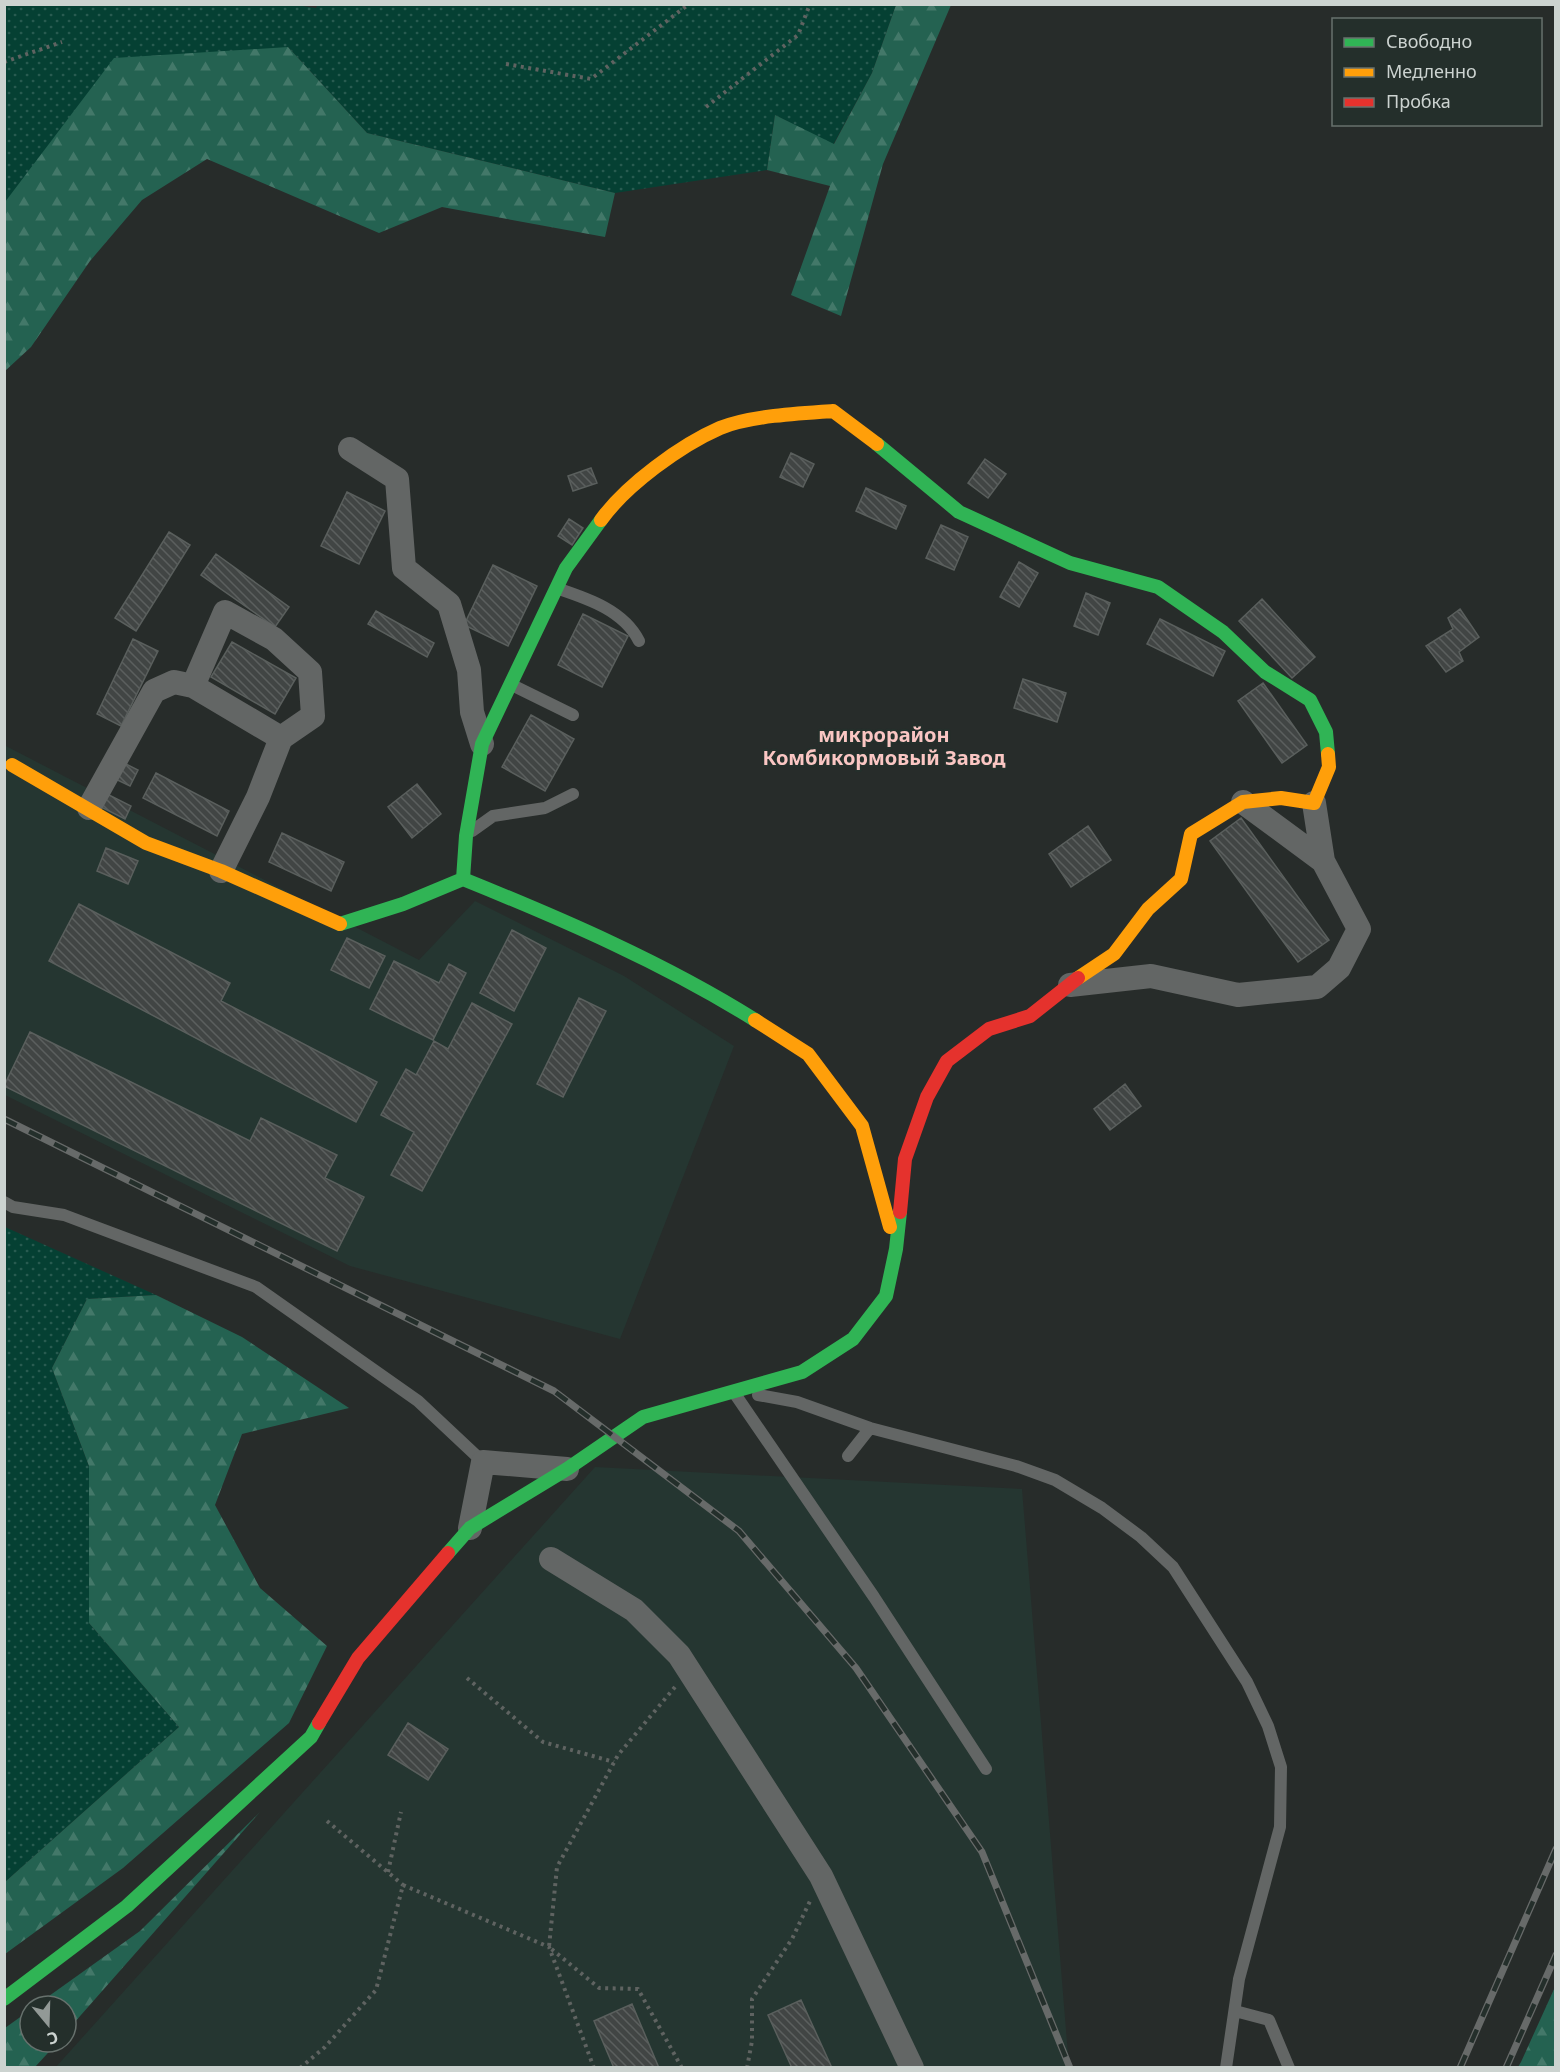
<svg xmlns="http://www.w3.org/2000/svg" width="1560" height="2072" viewBox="0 0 1560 2072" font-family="'Noto Sans',sans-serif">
	<defs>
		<pattern id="grass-dots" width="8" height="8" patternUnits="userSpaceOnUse" patternTransform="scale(1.5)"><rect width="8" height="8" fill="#054033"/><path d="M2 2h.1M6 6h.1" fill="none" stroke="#285b50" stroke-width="1.8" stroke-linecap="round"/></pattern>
		<pattern id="forest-firs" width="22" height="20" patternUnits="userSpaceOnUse" patternTransform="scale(1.5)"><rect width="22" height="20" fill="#246251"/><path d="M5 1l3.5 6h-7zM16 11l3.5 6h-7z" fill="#437869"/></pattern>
		<pattern id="building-back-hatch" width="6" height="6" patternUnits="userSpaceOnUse" patternTransform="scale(1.5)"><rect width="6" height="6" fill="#414544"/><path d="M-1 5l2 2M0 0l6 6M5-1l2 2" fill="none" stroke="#5b5f5e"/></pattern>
	</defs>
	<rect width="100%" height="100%" fill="#272c2a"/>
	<path fill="#253631" d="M4,745l415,215 56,-59 149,75 110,70 -114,293 -270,-73 -345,-171z
		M595,1467l427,22 47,578 -1014,1z"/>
	<path fill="url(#grass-dots)" d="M289,4l27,4 2,-4 578,1 -24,68 -39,72 -58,-30 -8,55 -152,23 -248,-60 -79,-86 -283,155v-197z
		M5,1227l151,68 -69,4 -35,69 37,98v157l90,104 -174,155z"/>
	<path fill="url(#forest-firs)" d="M896,5h55l-68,159 -42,152 -50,-21 39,-109 -63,-16 8,-55 59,29 38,-71z
		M288,47l79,86 248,60 -10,44 -163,-30 -63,26 -172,-74 -65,41 -52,61 -59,86 -26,24v-169l109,-144z
		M156,1295l86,42 107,71 -107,26 -27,71 45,83 67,58 -38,77 -166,145 -118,86v-72l174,-155 -90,-104v-157l-37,-98 35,-69z
		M260,1812l-194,220v-26h-31l105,-75z
		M1555,1987v80h-37l3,-5z
		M30,2010v32h28l-23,25h-30v-39z"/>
	<path fill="url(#building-back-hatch)" stroke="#5a5f5d" stroke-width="1.5" d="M791,453l23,11 -11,23 -23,-10z
		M985,459l21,15 -18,24 -20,-15z
		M591,468l6,15 -24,8 -5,-15z
		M866,488l40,18 -10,23 -40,-18z
		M347,492l38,19 -26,53 -38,-18z
		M569,519l14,9 -11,17 -14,-9z
		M941,525l27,12 -14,33 -28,-12z
		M169,532l21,13 -54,86 -21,-13z
		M216,554l73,53 -14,20 -74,-52z
		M1019,562l19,11 -19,34 -19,-10z
		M493,565l44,21 -29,60 -44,-21z
		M1086,593l24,10 -12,32 -24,-9z
		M1262,599l53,58 -23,21 -53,-57z
		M1460,609l19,28 -20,15 4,9 -17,11 -20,-26 27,-17 -5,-11z
		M376,611l58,32 -7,14 -59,-33z
		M583,614l45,22 -26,51 -44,-22z
		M1160,619l65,32 -12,25 -66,-32z
		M133,639l25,12 -37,75 -24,-12z
		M232,642l64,36 -21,36 -64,-37z
		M1023,679l43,14 -9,29 -43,-14z
		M1263,683l44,62 -25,18 -44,-62z
		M531,715l43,24 -29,52 -43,-24z
		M120,761l18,9 -8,16 -19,-9z
		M156,773l73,38 -12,25 -74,-38z
		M417,784l24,30 -29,24 -24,-31z
		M105,793l26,13 -6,13 -26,-13z
		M1241,818l88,122 -31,22 -88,-121z
		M1088,826l23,34 -40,27 -22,-33z
		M282,833l62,29 -13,29 -62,-29z
		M106,848l32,13 -10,23 -31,-13z
		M79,904l151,79 -9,18 156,81 -21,40 -307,-161z
		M512,930l34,18 -32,63 -34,-18z
		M347,938l38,18 -16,32 -38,-18z
		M394,961l45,22 10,-19 17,9 -33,67 -63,-31z
		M579,998l27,13 -43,86 -26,-13z
		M472,1003l40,21 -90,167 -31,-16 23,-43 -33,-17 25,-46 10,6 18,-34 14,8z
		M30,1032l220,109 11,-23 76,37 -12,23 39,19 -27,54 -333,-165z
		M1125,1084l16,22 -31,24 -16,-21z
		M408,1723l40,26 -20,31 -40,-25z
		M801,2000l31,68h-40l-24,-53z
		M632,2004l27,64h-45l-20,-47z"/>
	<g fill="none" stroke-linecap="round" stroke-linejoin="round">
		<path stroke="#5f6361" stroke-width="4" stroke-dasharray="3 4.5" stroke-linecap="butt" d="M4,62l58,-20
			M506,64l85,15 98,-75
			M706,107l92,-72 12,-31
			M467,1678l76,64 71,20
			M675,1687l-57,68 -61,112 -8,80 50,41 39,1 44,79
			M327,1821l76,64
			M388,1872l13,-60
			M300,2068l25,-21 51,-57 27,-105 146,62 45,121
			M747,2068l5,-27v-42l40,-60 18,-38"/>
		<path stroke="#636665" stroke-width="12" d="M559,589c30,10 65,22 80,52
			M512,685l61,30
			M472,831l21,-15 52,-8 28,-14
			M4,1202l9,5 51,8 192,72 162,114 65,61
			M735,1394l139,203 112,172
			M758,1395l39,7 73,26 146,38 39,14 47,28 39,29 32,30 74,115 21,44 13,41 -1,60 -41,152 -13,89
			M848,1456l22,-28
			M1235,2011l34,9 20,48"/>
		<path stroke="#636665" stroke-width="24" d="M350,449l47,30 7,89 45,36 20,66 3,42 10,32
			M1314,803l9,58
			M89,808l65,-117 20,-9 19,4
			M221,871l37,-74 23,-59 32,-22 -3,-44 -36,-33 -49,-27 -32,74 88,52
			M1070,985l81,-9 87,19 79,-8 22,-19 20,-39 -36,-68 -80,-59
			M470,1528l13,-66 84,7
			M551,1559l83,51 45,45 142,221 91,192"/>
		<path stroke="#30b455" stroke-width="14" d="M877,444l82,68 111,51 88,24 65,45 42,40 45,28 16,32 2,22
			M463,879l3,-43 16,-92 84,-176 35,-48
			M340,924l63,-20 60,-25c99,40 201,84 292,141
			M448,1553l22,-25 97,-59 76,-52 159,-45 51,-33 33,-43 10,-47 4,-37
			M4,1999l123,-93 184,-169 8,-14"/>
		<path stroke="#ff9f0a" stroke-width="14" d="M601,520c25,-35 80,-75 119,-92 29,-12 81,-15 113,-17l44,33
			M12,765l134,78 75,28 119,53
			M1078,978l36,-24 34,-45 33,-30 10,-45 52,-32 38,-4 33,5 15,-36 -1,-13
			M755,1020l53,34 54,72 28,101"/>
		<path stroke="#e5322d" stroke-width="14" d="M900,1212l5,-53 22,-62 20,-36 42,-32 41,-13 48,-38
			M319,1723l39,-65 90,-105"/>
		<g stroke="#676a69" stroke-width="7">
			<path id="rail" d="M4,1119l550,272 185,140 117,137 126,184 88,216
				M1460,2068l96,-219
				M1506,2068l50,-113"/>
		</g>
		<use href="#rail" stroke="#242f2b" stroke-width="4.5" stroke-dasharray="14" stroke-linecap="butt"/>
	</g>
	<g text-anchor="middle" stroke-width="4.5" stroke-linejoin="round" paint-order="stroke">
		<g font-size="20" font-weight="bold" fill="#fac6c3" stroke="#242f2b">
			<text x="884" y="742">микрорайон<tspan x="884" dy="23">Комбикормовый Завод</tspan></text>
		</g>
	</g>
	<rect width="1560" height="2072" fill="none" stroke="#ccd3d0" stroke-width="12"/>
	<rect x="1332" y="18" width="210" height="108" fill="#242f2b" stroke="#67716d" stroke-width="1.5"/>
	<rect x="1344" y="38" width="30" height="9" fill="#30b455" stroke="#67716d" stroke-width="1.5"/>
	<text x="1386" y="48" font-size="18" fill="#ccd3d0">Свободно</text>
	<rect x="1344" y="68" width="30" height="9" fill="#ff9f0a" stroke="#67716d" stroke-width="1.5"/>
	<text x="1386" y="78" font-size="18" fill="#ccd3d0">Медленно</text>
	<rect x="1344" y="98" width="30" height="9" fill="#e5322d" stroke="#67716d" stroke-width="1.5"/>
	<text x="1386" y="108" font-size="18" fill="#ccd3d0">Пробка</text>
	<g transform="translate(48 2024) rotate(161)"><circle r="28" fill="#242f2b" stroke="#67716d" stroke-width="1.5"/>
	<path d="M0-4.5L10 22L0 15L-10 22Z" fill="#929996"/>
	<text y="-9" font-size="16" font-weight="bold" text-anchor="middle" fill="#ccd3d0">С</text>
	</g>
</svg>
